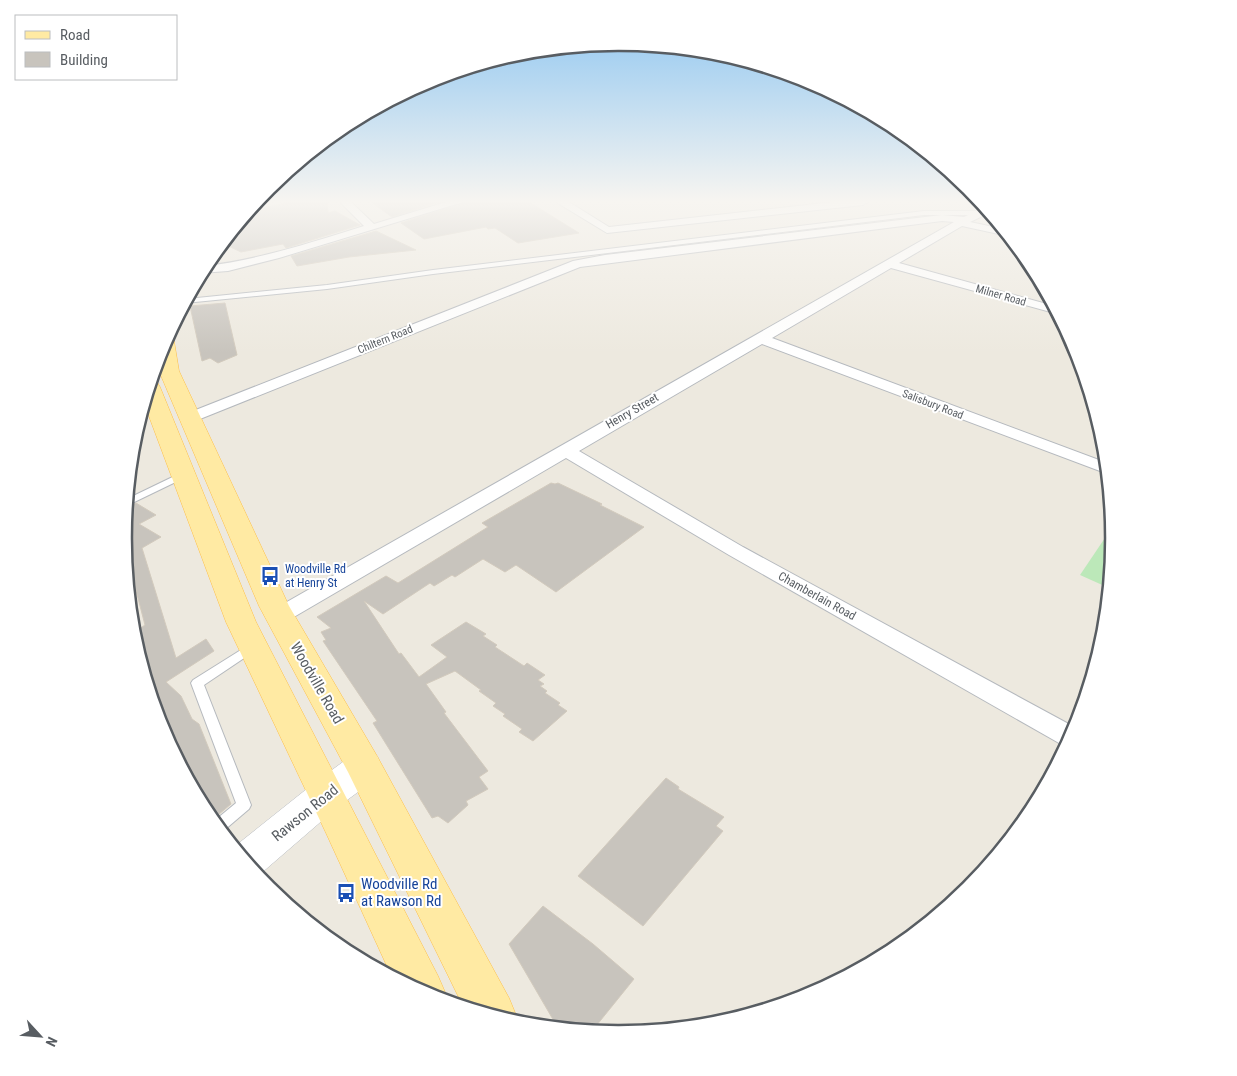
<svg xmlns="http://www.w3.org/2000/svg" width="1237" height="1076" viewBox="0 0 1237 1076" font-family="'Roboto Condensed',sans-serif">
	<rect width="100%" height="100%" fill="#ede9df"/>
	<path fill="#bce8b9" d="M1113,526l1,12 -5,50 -29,-13z"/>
	<path fill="#c8c4bd" stroke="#d2cabd" d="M290,202h37l1,11 7,-2 25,14 -74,23 -3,-4 -42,8 -19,-9 27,-32z
		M371,202h68l-47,15z
		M465,202h64l50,31 -61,10 -23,-15 -7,1 -2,-2 -62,12 -23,-16z
		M376,231l40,19 -67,7 -52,9 -6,-10z
		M225,303l12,52 -19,8 -8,-5 -8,3 -12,-55z
		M551,483l4,1 3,-1 44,21 -2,1 44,22 -88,65 -40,-27 -11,7 -22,-13 -28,18 -3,-2 -18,11 -4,-3 -47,31 -19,-13 35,53 2,-1 18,24 28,-20 -16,-12 35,-23 20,12 -3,2 14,9 -2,2 29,19 3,-3 18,12 -7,5 6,4 -4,2 7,5 -2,2 15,10 -2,2 9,6 -34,30 -14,-9 3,-3 -19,-13 2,-2 -12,-8 3,-3 -17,-12 2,-1 -26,-19 -29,13 20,28 -2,1 44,58 -9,6 9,12 -22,12 2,4 -20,18 -10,-7 -6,2 -59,-95 4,-2 -54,-80 3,-1 -5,-8 10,-4 -14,-11 69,-41 12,7 90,-56 -6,-4z
		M136,503l20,12 -17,9 22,13 -19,11 34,110 30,-19 8,12 -48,31 15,14 11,23 7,5 32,80 -19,16 -6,-7 -45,-86 -29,-93 13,-9 -12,-46 -6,3 -4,-44 3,-30z
		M666,778l13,9 -1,2 46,28 -8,9 7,5 -80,95 -65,-50z
		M543,906l50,38 41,35 -42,52 -34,-3 -49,-84z"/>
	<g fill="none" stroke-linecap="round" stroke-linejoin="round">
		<g stroke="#b5b9be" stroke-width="2">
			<path id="lane" d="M924,211h54l3,2 -3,2h-54l-491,59 -106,15 -142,14 2,-4 140,-14 106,-15z
				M183,472l5,3 -2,2 -60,29 1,-7z
				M252,643l4,1 2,3 -2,3 -52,35 47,120 -2,4 -27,23 -9,-10 23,-19 -45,-120 2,-3z"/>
		</g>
		<g stroke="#b5b9be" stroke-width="2">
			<path id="street" d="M340,202h11l23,22 72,-22h17l-184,56 -51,13 -27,2 4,-7c54,-6 107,-24 159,-40z
				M556,202h13l40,25 224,-25h35l-5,3 -256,28z
				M985,207l4,6 -19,9 33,7 5,7 -46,-10 -63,37 155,43 4,8 -167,-46 -119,70 335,125 1,11 -346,-130 -183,107 164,96 333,181 -10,19 -337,-192 -163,-97 -279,163 -8,3 -8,-3 -3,-5 3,-5 683,-389 -12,-1 -362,46 -385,154h-12l-2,-3 2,-3 390,-154 32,-6 337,-40 22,2z"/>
		</g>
		<g stroke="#b6bac0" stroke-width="1">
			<path id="secondary" d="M364,752l13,4 5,11 -5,11 -38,28 -81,70 -24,-29 79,-63 38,-28z"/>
		</g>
		<g stroke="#febf48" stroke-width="1">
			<path id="primary" d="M167,336l7,5 5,30 110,235 88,150 132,242 7,17 -3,6 -50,-15 -115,-234 -89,-166 -100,-235 -2,-11z
				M151,381l6,1 3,5 96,235 182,354 7,16 -3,8 -13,-4 -38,-21 -65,-142 -100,-211 -82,-219z"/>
		</g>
		<use href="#lane" fill="#fff" fill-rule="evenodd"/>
		<use href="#street" fill="#fff" fill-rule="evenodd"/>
		<use href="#secondary" fill="#fff" fill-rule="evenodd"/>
		<use href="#primary" fill="#ffeaa3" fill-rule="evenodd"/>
	</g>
	<linearGradient id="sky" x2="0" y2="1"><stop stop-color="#8ac4f1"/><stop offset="0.57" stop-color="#f7f5f1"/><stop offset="1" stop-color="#f7f5f1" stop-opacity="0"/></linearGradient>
	<rect width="1237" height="353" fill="url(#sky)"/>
	<defs>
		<g id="bus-bare" transform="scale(1.5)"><path d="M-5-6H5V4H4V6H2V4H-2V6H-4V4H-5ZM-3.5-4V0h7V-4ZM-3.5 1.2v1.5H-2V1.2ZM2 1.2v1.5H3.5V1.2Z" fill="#1a4fb4" stroke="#fff" stroke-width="2.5" paint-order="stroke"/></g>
	</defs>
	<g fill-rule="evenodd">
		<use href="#bus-bare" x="270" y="576"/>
		<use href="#bus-bare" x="346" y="893"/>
	</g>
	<g text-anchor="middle" stroke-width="4" stroke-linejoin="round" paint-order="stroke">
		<g font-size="11" fill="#585d62" stroke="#fff">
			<text transform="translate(1001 295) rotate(16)" y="4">Milner Road</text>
			<text transform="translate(385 339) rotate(-22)" y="4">Chiltern Road</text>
			<text transform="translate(933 404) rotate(21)" y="4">Salisbury Road</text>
		</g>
		<g font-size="12" fill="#585d62" stroke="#fff">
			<text transform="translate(632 411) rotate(-30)" y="4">Henry Street</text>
			<text transform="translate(817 596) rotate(29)" y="4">Chamberlain Road</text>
		</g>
		<g font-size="12" fill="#164399" stroke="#fff" text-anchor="start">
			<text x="285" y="573">Woodville Rd<tspan x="285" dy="14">at Henry St</tspan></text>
		</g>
		<g font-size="15" fill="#585d62" stroke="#fff">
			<text transform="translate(317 683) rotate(60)" y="5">Woodville Road</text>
			<text transform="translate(305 813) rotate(-39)" y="5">Rawson Road</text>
		</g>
		<g font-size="15" fill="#164399" stroke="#fff" text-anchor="start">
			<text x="361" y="889">Woodville Rd<tspan x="361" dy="17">at Rawson Rd</tspan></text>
		</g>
	</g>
	<path d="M0 0H1237V1076H0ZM618 51H619A486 486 0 0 1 1105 537V539A486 486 0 0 1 619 1025H618A486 486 0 0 1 132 539V537A486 486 0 0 1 618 51Z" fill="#fff" fill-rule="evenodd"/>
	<path fill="none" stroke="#585d62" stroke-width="2.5" d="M618 51H619A486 486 0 0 1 1105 537V539A486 486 0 0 1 619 1025H618A486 486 0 0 1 132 539V537A486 486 0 0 1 618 51Z"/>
	<rect x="15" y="15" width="162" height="65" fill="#ffffff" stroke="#bcbec0"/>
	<rect x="25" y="31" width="25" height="8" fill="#ffeaa3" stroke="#bcbec0"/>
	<text x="60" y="40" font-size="15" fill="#585d62">Road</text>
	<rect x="25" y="52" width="25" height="15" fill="#c8c4bd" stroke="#bcbec0"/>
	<text x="60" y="65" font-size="15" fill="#585d62">Building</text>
	<g transform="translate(40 1036) rotate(116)" stroke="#ffffff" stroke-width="4" paint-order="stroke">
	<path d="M0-4L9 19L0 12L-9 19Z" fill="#585d62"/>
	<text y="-8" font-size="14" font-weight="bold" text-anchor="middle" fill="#585d62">N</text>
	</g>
</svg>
